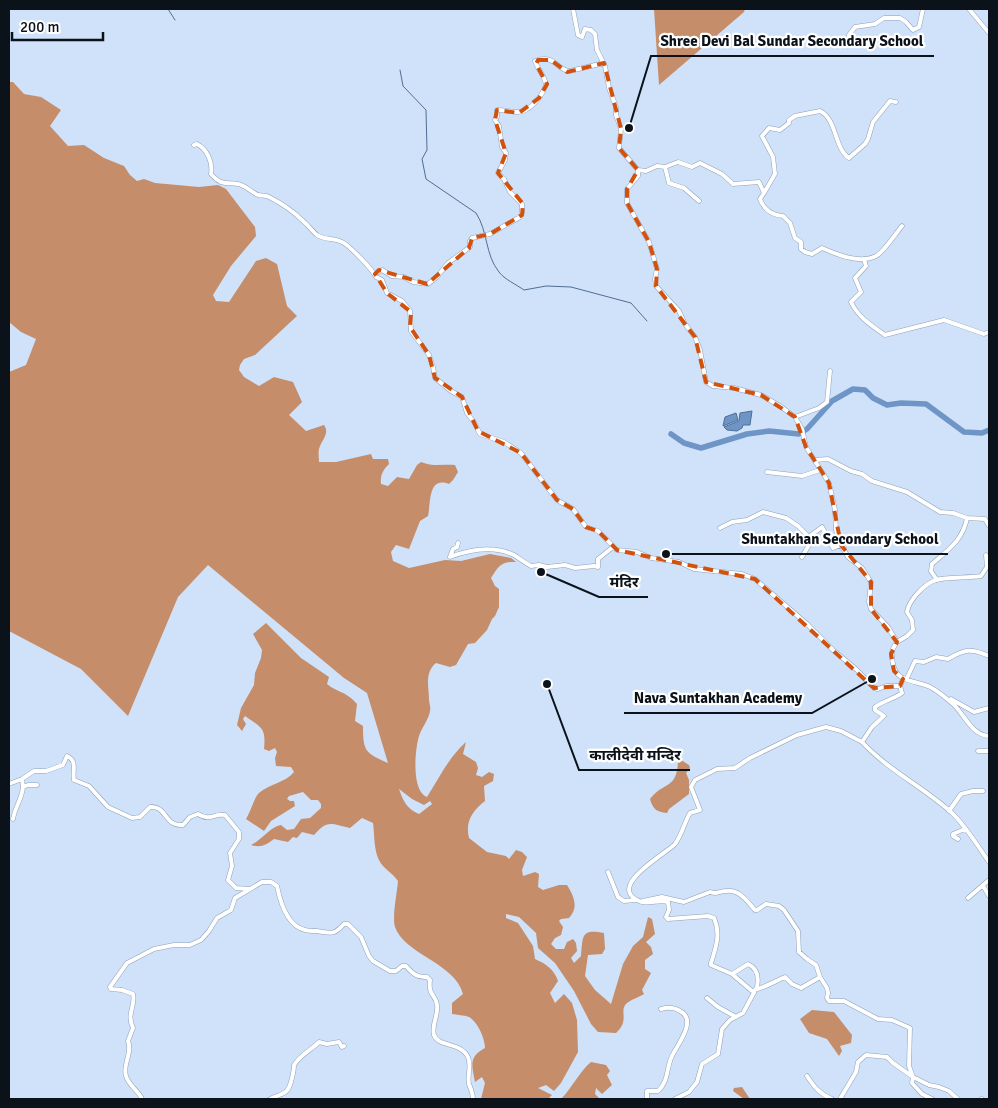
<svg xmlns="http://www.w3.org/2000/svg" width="998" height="1108" viewBox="0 0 998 1108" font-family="Signika,'Noto Sans Devanagari',sans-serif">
	<rect width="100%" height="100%" fill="#cfe2fa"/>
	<path fill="#c58d69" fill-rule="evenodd" d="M654,9h91l-1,3 -85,73z
		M9,82h4l11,12 17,3 20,13 -11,16 18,20 16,-1 20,13 20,8 6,9 7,6 7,-2 11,4 44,4 19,-2 8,4 29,38 1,9 -25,30 -18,29 3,6 13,1 27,-41 10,-3 11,6 10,42 10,10 -42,39 -11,4 -4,6 -1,5 5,7 15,9 15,-9 19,5 9,20 -13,13 17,16 18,-6c6,9 -2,14 -5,24 -1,3 0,9 0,13h17l35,-8 2,5h15l1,5c-6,6 -9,11 -8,20l7,2 9,-9 12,2 8,-14 4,-3c12,5 22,2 34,3l3,7 -5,8 -4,4c-21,-8 -18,18 -21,32l-8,5 -11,28 -13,-4 -5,7 2,9 16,7 36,-8 16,1 29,-7 21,4 5,4c-15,-1 -18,5 -25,16l4,8 4,3v18l-4,9 -3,3 -5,11 -12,13 -7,1 -12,21 -6,2 -14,-4c-12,10 -7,24 -7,36 0,4 2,8 1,12 -1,8 -8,16 -11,25 -4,13 -8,55 8,61 12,-19 22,-40 39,-55l-3,12 13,8 2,6 -2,7 6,2 7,-5 5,2 -1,7 -9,5 1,15c-13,10 -20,21 -16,37l18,14 19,4 3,3 7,-9 6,2 5,5 -5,13 1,6 12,-4 4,2 -1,13 5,3 16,-5h8c7,11 12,23 2,33l-8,1 -2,2 4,6 -2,8 -6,3 -4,6 5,5h8l3,-7 6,-3 3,4 1,8 -6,7 3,5 7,-7c2,-21 0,-27 23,-23l1,16 -3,5 -14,1 -3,21 10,14 16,14 12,-40 10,-18 10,-9 5,-20 4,2 3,15 -9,8 5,5 2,7 -8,6v9l6,4 -9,17 2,4c-5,3 -14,6 -18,10 -7,8 4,16 -10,29l-18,-1 -7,-8 -17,-33 -19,-28 -17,-15 -2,-15 -17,-16 -13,-3v4l12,5 15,23 2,13c11,5 19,10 23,22l-8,12 5,10 9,-9 8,9 5,17 1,32 -17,31 -7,8 -8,-6 -8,3 14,7 -4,4h-67l4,-16 -3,-6 -7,5c-3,-16 -7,-25 10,-34 0,-9 -7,-26 -16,-31 -5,-2 -12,-2 -17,-3v-11l11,-9c-8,-31 -59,-40 -68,-67 -3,-11 2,-33 3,-46 -4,-6 -9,-9 -14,-14 -11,-11 -9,-30 -11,-44l-11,-5 -12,10c-19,-4 -22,-9 -36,7l-12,-3 -5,6 -4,-1 -5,5 -14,-3c-8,6 -13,9 -23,6 11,-5 19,-18 30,-20l6,5 7,-1 7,-10 9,-1 11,-10v-4l-3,-4h-7l-8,-8 -14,4 -2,3 3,2h4l1,5 -24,15 -7,10 -18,-12c5,-8 8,-21 13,-26 10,-9 26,-10 35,-21l-3,-5 -15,-1 -1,-8 2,-6 -2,-4 -6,3 -5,-2c2,-22 -2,-21 -19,-33l-2,3 3,5 -4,7 -5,-6 4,-17 13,-23 1,-12 6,-15 1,-8 -9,-16 13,-11 35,35 28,19 -2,7c11,9 19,7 30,20l-2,17 8,5c0,25 2,27 25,37l-21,-70 -23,-15 -136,-113 -30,32 -50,119 -47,-47 -72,-38v-259l17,-7 10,-26 -15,-7 -12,-10zM399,789l13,10 12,6 6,-4 2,3 -13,10c-12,-5 -16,-13 -20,-25z
		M681,760l8,5 1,3 -4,5 3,7v14l-20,15 -2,4c-11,-1 -14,-4 -17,-14 14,-18 27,-9 28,-38z
		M812,1010l22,2 18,23 -1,8 -11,3 2,5 -3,5 -12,-17 -18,-6 -9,-14z
		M591,1062l15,3 4,6 -3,4 5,10 -10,9 -6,-6 -1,6 5,5h-39c11,-11 18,-27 30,-37z
		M742,1087l8,12h-6l-11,-8 1,-3z"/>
	<path fill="#6e95c6" stroke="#506e92" d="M752,411l-2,14h-7l-1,3 -5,3 -10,-1 -3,-3 15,-6 1,-8z
		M736,413l2,7 -15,6 2,-9z"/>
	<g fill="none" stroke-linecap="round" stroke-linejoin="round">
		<path stroke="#506e92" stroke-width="1" d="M168,9l7,11
			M400,70l3,16 23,24 1,40 -5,9 4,20 50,34c12,18 9,42 23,59 5,7 18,13 25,18l22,-4 25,1 60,16 16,18"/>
		<path stroke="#6e95c6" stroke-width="5.5" d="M671,434l13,9 17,5 46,-14 22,-3 30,3 8,-5 25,-28 21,-12 12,1 8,8 14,7 14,-2 25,1 38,28 18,1 7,-3"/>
		<g stroke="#8ea0b7" stroke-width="5">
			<path id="minor" d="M573,9l5,26 4,2 3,-8 6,1 4,4 2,16 8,16 4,22 7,19v8l5,14 -2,19 19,22v6l-11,13v14l22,39 8,27 -2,10 1,7 23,25 6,13 10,13 5,13 6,32 7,4 21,2 27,7 19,11 15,11 7,12 4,18 23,36 6,27 1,20 5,15 7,12 14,11 9,14 -2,20 2,7 17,18 9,15c-6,8 -6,12 -4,22 3,19 23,16 37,23 8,4 16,11 22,16 12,10 19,32 37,33
				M969,9l20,24
				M851,45l-2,-10 6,-8 20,-3 9,-6h16l6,4 7,8 6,-3 4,-18
				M194,145l3,-1c10,5 16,18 14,30 11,12 13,8 27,10 7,1 13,8 20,11 4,1 7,0 11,2 12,6 25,15 34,24 5,4 9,10 14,14 9,6 16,2 25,7 7,3 31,28 34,35l6,3 5,13 15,8 8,10 1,20 18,24 4,12 2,11 16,13 11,6 5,16 7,9 6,12 24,8 17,11 36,47 16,9 13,18 12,4 19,19 20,2 14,6 28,4 15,7 48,5 13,5 52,45 26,26 24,20 17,18 4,1 8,-3h14
				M665,167l4,16 15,5 15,13
				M638,170l8,1 11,-5 8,1 13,-5 14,5 8,-4 22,11 11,10 26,-2 5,11 -4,6c4,11 12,16 23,17l7,7 5,15 6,4v7l4,3 7,2 10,-6c16,7 38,16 54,8 7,-3 20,-23 26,-30
				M764,193l11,-19 -2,-17 -11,-21 7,-8 11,2 9,-7v-3l6,-4 25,-5c17,8 14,37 29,47l16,-14 3,-5 5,-17 17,-21 6,1
				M864,259l2,7 -11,12 6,14 -10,10c7,15 21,24 34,33l59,-15 40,14 5,-2
				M375,274l7,-4 10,6 12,1 9,5 15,2 9,-7 11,-14 22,-16v-6l2,-3 18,-4 30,-17 2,-4v-9l-12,-12 -6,-13 -6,-6 7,-13 1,-7 -4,-6 -3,-21 -4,-6 2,-3v-7c7,0 14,2 21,2 12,0 24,-16 28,-27 -1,-9 -8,-15 -11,-24 20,-8 22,10 35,10l34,-8
				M795,417l24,-9 8,-6 3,-31
				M815,460l13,-1 23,12 11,3 10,7 35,11 33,20 13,1 14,5 18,1 4,7
				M767,472l35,4 18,-6
				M720,528l12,-6 15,-2 16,-8 23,6 12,8 10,10h2l12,-9 11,21 8,-3
				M458,543l-1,4 -4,2 -3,8c21,-8 43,-12 64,-2 5,3 11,8 17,11l8,-1 8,2 18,-2 10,3 19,-2 4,1v-8l15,-12
				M802,557l7,-12v-9
				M937,580l-6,-9 1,-7c16,-14 31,-24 35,-46
				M897,642l10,-6 6,-6 -1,-10 -5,-8c2,-12 17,-28 29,-32 9,-3 33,-2 45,-4l6,-9 -1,-12
				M989,656c-18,-8 -24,-7 -41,3l-12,-2 -12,5 -9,-1 -8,17 -4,1 -3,7 2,7c-8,6 -19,8 -27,14v3l9,6 -12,11 -10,15c26,28 61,45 89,70 15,14 26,33 38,50
				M951,699l23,13 15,-4
				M978,751h11
				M22,779l1,8 5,-2h9
				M9,784l13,-5 12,-8h12l17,-6 4,-9c11,5 5,14 7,24l15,6 19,21 24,11 8,-1 10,-10c17,-2 14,20 33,18l7,-8 8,-3c13,8 15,-1 27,1l14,17v7l-9,14 2,13 -4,14 8,8 13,1
				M949,811l12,-17 12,-3h10
				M13,819c2,-12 9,-20 10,-32
				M958,839l-5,-3v-2l12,-5
				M608,872l10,25 6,4 12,-1
				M983,886l6,10
				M968,898l21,-18
				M643,901l19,-4 22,5 26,-10c7,3 9,-1 16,-1 13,-2 21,10 29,19h2l9,-6 13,2 5,4 14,21 1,21 8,7 9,6 4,12 7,11 1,5 -1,5 2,3h15l34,18 14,1 18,8 -1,38 4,11 16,8 10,2 10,4 9,8
				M732,974l20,17c11,-3 22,-9 33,-14l7,7 9,4 19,-11
				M707,998l11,9 18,10
				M807,1076c7,11 13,18 25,23
				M142,1099c-4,-9 -13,-13 -16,-23 -4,-12 7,-22 2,-35l5,-13c-7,-15 3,-22 0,-34l-11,-4 -11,-1 -1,-2 17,-24 27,-14 20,-4h16l11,-5 8,-9 8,-13 14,-8 4,-12 27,-16h9l6,4c3,15 10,40 28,44 4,1 8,1 12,1 14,2 16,5 27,-7h4l13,13 8,19 4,5 17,10h6l6,-5h4c6,7 11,12 21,11l3,3c-2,17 6,14 7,25 2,10 -6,19 -3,30 4,12 27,7 34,22 4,9 -1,18 1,27 2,5 4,10 4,15
				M270,1099c15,-7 18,-4 22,-21 1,-5 2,-7 2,-13 6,-10 17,-15 25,-23l8,2 12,-2 3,5 2,-1
				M647,1099v-8h11c11,-10 8,-23 14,-35 5,-11 26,-36 8,-45 -6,-4 -12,-4 -19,-2
				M675,1099l14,-7 8,-10 5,-18 16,-10 4,-25 8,-9 13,-7 14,-26c2,-10 0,-19 -9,-23l-16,10 -21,-9v-2c5,-16 10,-29 3,-45l-6,-2 -40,3 -2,-2 3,-7 -1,-8c-10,-3 -21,4 -31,-2 -29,-15 30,-47 38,-56 7,-9 9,-21 15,-31l10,-3 -9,-23 4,-7 22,-11 18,-1 15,-10 47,-23 29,-8 15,4 21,11
				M840,1099l16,-27 2,-10 8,-7 21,2 6,6 20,14 -1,6 10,11 10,5
				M981,1099h1"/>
		</g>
		<use href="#minor" stroke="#fff" stroke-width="4"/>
	</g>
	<path fill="none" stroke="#d2520d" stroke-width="4" stroke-dasharray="10 6" stroke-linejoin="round" d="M538,60h13l16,12 37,-9 17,66 -2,19 19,22 -11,19v14l22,39 8,27 -1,17 39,51 11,45 55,13 34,22 11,30 23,36 12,62 30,37v27l26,33 -6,12 3,17 9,8 -3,7 -26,2 -119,-109 -138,-29 -19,-19 -12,-4 -13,-18 -16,-9 -36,-47 -43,-22 -16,-34 -27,-19 -6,-23 -19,-28 1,-15 -24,-19 -12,-19 4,-4 48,14 42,-36 3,-10 18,-4 32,-19 1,-11 -25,-31 8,-20 -11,-33 2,-10 22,3 20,-15 8,-14 -11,-20z"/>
	<path fill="none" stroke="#0b121a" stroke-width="2" d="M629 128L651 56H934M666 554L731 554H948M541 572L599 597H648M872 679L812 713H624M547 684L579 770H690"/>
	<g fill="#0b121a" stroke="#fff" stroke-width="2">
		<circle cx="629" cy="128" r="5"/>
		<circle cx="666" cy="554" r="5"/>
		<circle cx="541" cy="572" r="5"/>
		<circle cx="872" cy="679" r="5"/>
		<circle cx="547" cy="684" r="5"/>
	</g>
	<g font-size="15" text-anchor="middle" font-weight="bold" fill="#0b121a" stroke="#fff" stroke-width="4.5" stroke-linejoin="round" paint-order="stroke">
		<text x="792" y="46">Shree Devi Bal Sundar Secondary School</text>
		<text x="840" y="544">Shuntakhan Secondary School</text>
		<text x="624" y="587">मंदिर</text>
		<text x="718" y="703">Nava Suntakhan Academy</text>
		<text x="635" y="760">कालीदेवी मन्दिर</text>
	</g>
	<rect width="998" height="1108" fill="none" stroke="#0b121a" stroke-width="20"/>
	<path d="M12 32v8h91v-8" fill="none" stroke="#0b121a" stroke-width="2.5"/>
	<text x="20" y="32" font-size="15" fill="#0b121a" stroke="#ffffff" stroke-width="4" paint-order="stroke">200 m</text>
</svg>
